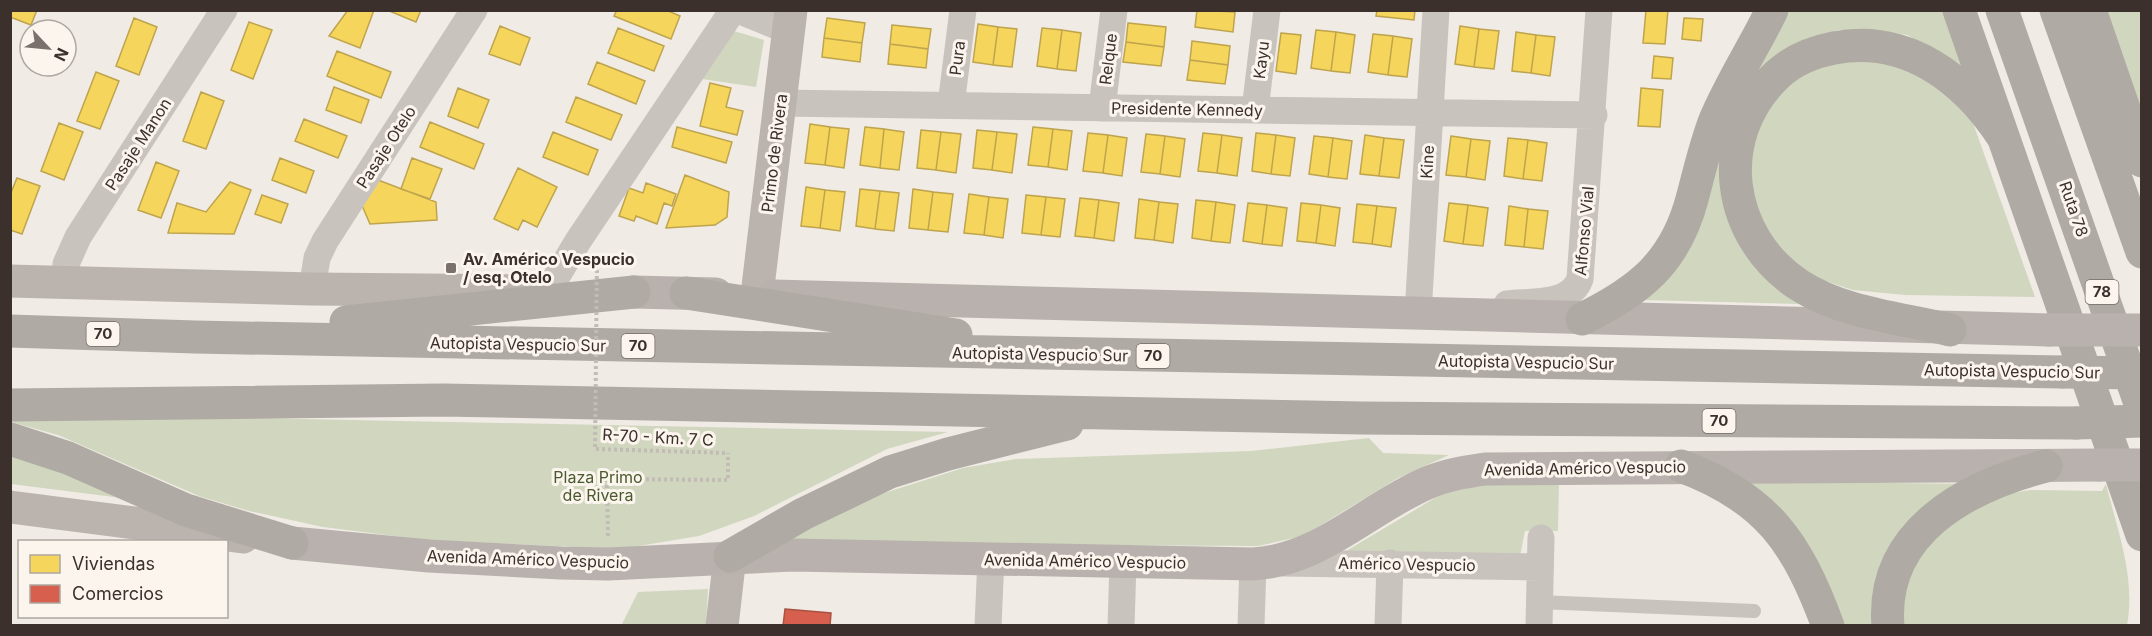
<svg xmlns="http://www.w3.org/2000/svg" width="2152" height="636" viewBox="0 0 2152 636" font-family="Inter,sans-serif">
	<rect width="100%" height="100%" fill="#f0ebe5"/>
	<path fill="#d1d6bf" d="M1784,11h163l23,67 -34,-28 -29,-15 -31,-5h-37l-15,5 -97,103 73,166 -159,-4 64,-114z
		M2099,11h42v122z
		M734,31l30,9 -8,47 -54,-8z
		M1859,53l71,24 43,46 62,174 -130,-2 -52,-5 -37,-12 -33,-20 -35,-57 5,-72 36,-50z
		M10,413l938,19 -61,17 -133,67 -55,20 -79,13 -193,-9 -104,-13 -74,-16 -50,-15 -141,-61 -47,-13z
		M1369,438l14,15 66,2 -51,23 -95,58 -45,10 -501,-3 77,-34 129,-41 53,-9 235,-8z
		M10,447l128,53 -127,-16z
		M1506,479l53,2 -1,50h-33l-5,25 -184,1 104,-62z
		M1748,481l224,3 -21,9 -73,132 -37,1z
		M2106,484c11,45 30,94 21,141l-226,1 -1,-23 10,-36 39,-46 62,-28 20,-3 71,1z
		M708,589l-2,36 -85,1 17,-34z"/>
	<path fill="#f6d55c" stroke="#bea44d" stroke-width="1.5" d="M11,10h26l-6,15 -21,-8z
		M348,10h26l-14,38 -31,-12z
		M387,10h34l-5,12z
		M617,10h49l14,6 -9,23 -57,-23z
		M1197,10l38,2 -2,20 -38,-5z
		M1377,10h38l-1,10 -38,-4z
		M1646,10h22l-3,34 -22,-1z
		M134,18l23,9 -18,48 -23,-9z
		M827,18l38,5 -3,20 -38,-5z
		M1684,18l19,1 -2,22 -19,-2z
		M249,22l23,8 -19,49 -22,-9z
		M1128,23l38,4 -2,20 -38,-5z
		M978,24l20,3 -5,38 -20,-3z
		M892,25l39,4 -3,20 -38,-5z
		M500,26l30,12 -10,27 -31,-11z
		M1460,26l19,3 -5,38 -19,-3z
		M998,27l19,2 -5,38 -19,-2z
		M618,28l46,18 -10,25 -46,-18z
		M1042,28l20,2 -5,39 -20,-3z
		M1479,29l20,2 -5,38 -20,-2z
		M1062,30l19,3 -5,38 -19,-2z
		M1316,30l20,2 -5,39 -20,-3z
		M1336,32l19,3 -5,38 -19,-2z
		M1516,32l20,3 -5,38 -19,-2z
		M1281,33l20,2 -5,39 -20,-3z
		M1373,34l20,2 -5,39 -20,-3z
		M1536,35l19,2 -5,39 -19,-3z
		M1393,36l19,3 -5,38 -19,-2z
		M824,38l38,5 -2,19 -38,-5z
		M1192,41l38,5 -2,19 -38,-5z
		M1126,42l38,5 -3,19 -38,-4z
		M890,44l38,5 -2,19 -38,-4z
		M337,51l54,21 -10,26 -54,-22z
		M1654,56l19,2 -2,21 -19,-1z
		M1190,60l38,5 -3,19 -38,-4z
		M597,62l48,19 -9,23 -48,-20z
		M96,72l23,9 -19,48 -23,-8z
		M710,83l21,5 -5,19 17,4 -6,24 -37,-9z
		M334,87l35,13 -8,23 -35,-13z
		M458,88l31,12 -11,28 -30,-12z
		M1641,88l22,2 -3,37 -22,-1z
		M201,92l23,9 -18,48 -23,-8z
		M576,97l46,18 -11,25 -45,-18z
		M304,119l43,17 -9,22 -43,-17z
		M430,122l54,22 -10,25 -54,-22z
		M59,123l24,9 -19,48 -23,-9z
		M810,124l20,3 -5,38 -20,-2z
		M677,127l55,15 -6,21 -54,-16z
		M830,127l19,2 -5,39 -19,-3z
		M865,127l19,2 -4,39 -20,-3z
		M1033,127l20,2 -5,38 -20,-2z
		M884,129l20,3 -5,38 -19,-2z
		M1053,129l19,2 -5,39 -19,-3z
		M921,130l20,2 -5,38 -19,-2z
		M977,130l20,2 -5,38 -19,-2z
		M553,132l45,18 -10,25 -45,-18z
		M941,132l20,2 -5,39 -20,-3z
		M997,132l20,2 -5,39 -20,-3z
		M1088,133l20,2 -5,38 -20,-2z
		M1203,133l19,2 -5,38 -19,-2z
		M1256,133l20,2 -5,39 -19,-3z
		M1146,134l19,2 -5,38 -19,-2z
		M1108,135l19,3 -5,38 -19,-3z
		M1222,135l20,3 -5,38 -20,-3z
		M1276,135l19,3 -5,38 -19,-2z
		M1365,135l19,3 -5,38 -19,-2z
		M1165,136l20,3 -5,38 -20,-3z
		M1314,136l19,2 -5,39 -19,-3z
		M1451,136l20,3 -5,38 -20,-2z
		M1333,138l19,3 -5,38 -19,-2z
		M1384,138l20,2 -5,38 -20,-2z
		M1508,138l20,2 -5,39 -19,-3z
		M1471,139l19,2 -5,39 -19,-3z
		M1528,140l19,3 -5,38 -19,-2z
		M280,158l34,13 -8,22 -34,-13z
		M412,158l30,11 -12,30 -29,-10z
		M156,162l23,9 -18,47 -23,-8z
		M518,168l39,19 -20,40 -14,-7 -5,10 -24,-11z
		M685,175l44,17 -2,25 -12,8 -49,3z
		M17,178l23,8 -18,48 -12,-4v-35z
		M378,180l58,22 1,18 -67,4 -10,-23z
		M230,182l21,8 -17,44 -66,-1 9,-30 29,9z
		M646,183l30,11 -4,12 -8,-3 -7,21 -21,-8 -2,5 -15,-5 10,-28 14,5z
		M806,187l19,3 -5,38 -19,-2z
		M860,189l20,2 -5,38 -19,-3z
		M913,189l20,3 -5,38 -19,-2z
		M825,190l20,2 -5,39 -20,-3z
		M880,191l19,2 -5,38 -19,-2z
		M933,192l20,2 -5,38 -20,-2z
		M969,194l20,3 -5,38 -20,-2z
		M262,195l26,9 -7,19 -26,-9z
		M1026,195l20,2 -5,38 -19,-2z
		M989,197l19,2 -5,39 -19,-3z
		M1046,197l19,2 -5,38 -19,-2z
		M1080,198l19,2 -5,38 -19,-2z
		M1139,199l20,3 -5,38 -19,-2z
		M1099,200l20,3 -5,38 -20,-3z
		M1196,200l20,2 -5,39 -19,-3z
		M1159,202l19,2 -5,39 -19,-3z
		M1216,202l19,3 -5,38 -19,-2z
		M1248,203l19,2 -5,39 -19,-3z
		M1301,203l20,2 -5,38 -19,-2z
		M1449,203l19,2 -5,39 -19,-3z
		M1357,204l20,2 -5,38 -19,-2z
		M1267,205l20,3 -5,38 -20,-2z
		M1321,205l19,3 -5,38 -19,-3z
		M1468,205l20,3 -5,38 -20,-2z
		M1377,206l19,2 -5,39 -19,-3z
		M1509,206l19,3 -4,38 -19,-2z
		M1528,209l20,2 -5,38 -19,-2z"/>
	<path fill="#d6604d" stroke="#a85243" stroke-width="1.5" d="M785,609l46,4 -1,13h-47z"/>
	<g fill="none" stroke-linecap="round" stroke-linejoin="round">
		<path stroke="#c2bbb6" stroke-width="4" stroke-dasharray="3 3" stroke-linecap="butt" d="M597,258l12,-1 -2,9
			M608,536l-1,-57 121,1v-27"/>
		<path stroke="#c9c3be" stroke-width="14" d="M1539,602l215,9"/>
		<path stroke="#c9c3be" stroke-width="27" d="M738,10l51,21
			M780,103l814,12
			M951,105l12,-95
			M1102,108l12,-98
			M1255,110l12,-100
			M65,283l1,-19 12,-27 146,-227
			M312,289l5,-31 8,-17 149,-231
			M548,291l30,-50 155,-231
			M1507,304c24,-3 63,2 73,-25l19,-269
			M1436,312l-18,2 18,-304
			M1284,563l256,4
			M988,626l3,-68
			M1121,626l2,-63
			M1251,626l2,-62
			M1388,626l2,-63
			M1539,626l2,-88"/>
		<path stroke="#bab3ae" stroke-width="33" d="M10,281l302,8 221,2
			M757,295l34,-285
			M10,507l233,30
			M722,626l8,-70"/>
		<path stroke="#b8b1ad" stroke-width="33" d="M634,292l82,2
			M773,296l1276,34
			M292,543l137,13 132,7 47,1 185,-9 460,9c68,-4 114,-55 174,-81 19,-8 38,-11 58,-14l614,-4"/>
		<path stroke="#afaaa4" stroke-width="33" d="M1959,10l183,525
			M2002,10l140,399
			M2056,10l86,242
			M2090,10l52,151
			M686,293l270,42
			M1582,319c57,-28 93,-56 110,-120 7,-26 13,-53 23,-79 16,-38 39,-73 57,-110
			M346,322l288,-30
			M1950,330c-49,-12 -108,-17 -151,-45 -73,-48 -87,-148 -22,-210 16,-15 36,-23 57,-27 73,-14 131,31 169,89
			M10,331l185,6 1868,35
			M10,405l433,-5 919,18 714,5
			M10,439l58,19 118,52 106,33
			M1681,466c86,32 116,76 147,160
			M730,556l73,-42 87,-42 58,-18 119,-30
			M1888,626c-8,-95 80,-140 158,-160"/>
		<path stroke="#c2bbb6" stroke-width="4" stroke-dasharray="3 3" stroke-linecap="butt" d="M597,258l-2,191 133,4"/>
		<path stroke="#b8b1ad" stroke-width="33" d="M2049,330h93
			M2099,465h43"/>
		<path stroke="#afaaa4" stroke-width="33" d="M2063,372l79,1
			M2076,423l66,-2"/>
	</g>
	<rect fill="#7a716c" stroke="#fbf5ee" stroke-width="2" x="445" y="262" width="12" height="12" rx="3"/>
	<g text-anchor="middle" stroke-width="6" stroke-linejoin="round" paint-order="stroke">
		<g fill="#fbf5ee" stroke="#756b66" stroke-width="1.5">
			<rect x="2085.5" y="280" width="33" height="24" rx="4.5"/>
			<rect x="86.5" y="322" width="33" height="24" rx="4.5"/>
			<rect x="621.5" y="334" width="33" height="24" rx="4.5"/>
			<rect x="1136.5" y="344" width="33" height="24" rx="4.5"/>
			<rect x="1702.5" y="409" width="33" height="24" rx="4.5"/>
		</g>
		<g font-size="15" font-weight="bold" fill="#3b302b">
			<text x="2102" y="297">78</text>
			<text x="103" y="339">70</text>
			<text x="638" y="351">70</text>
			<text x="1153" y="361">70</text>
			<text x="1719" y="426">70</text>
		</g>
		<g font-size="16" fill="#3b302b" stroke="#fbf5ee">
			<text transform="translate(957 58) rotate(-83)" y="6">Pura</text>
			<text transform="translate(1108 59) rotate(-83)" y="6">Relque</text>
			<text transform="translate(1261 60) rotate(-83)" y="6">Kayu</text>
			<text transform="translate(1187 109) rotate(1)" y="6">Presidente Kennedy</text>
			<text transform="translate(138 144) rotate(-57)" y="6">Pasaje Manon</text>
			<text transform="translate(386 147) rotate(-57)" y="6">Pasaje Otelo</text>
			<text transform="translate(774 153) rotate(-83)" y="6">Primo de Rivera</text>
			<text transform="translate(1427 162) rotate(-87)" y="6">Kine</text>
			<text transform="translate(2074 209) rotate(71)" y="6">Ruta 78</text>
			<text transform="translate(1584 231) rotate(-85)" y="6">Alfonso Vial</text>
			<text transform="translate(518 344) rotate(1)" y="6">Autopista Vespucio Sur</text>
			<text transform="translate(1040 354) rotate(1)" y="6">Autopista Vespucio Sur</text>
			<text transform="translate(1526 362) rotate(1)" y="6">Autopista Vespucio Sur</text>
			<text transform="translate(2012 371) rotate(1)" y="6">Autopista Vespucio Sur</text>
			<text transform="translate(658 437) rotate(3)" y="6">R-70 - Km. 7 C</text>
			<text transform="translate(1585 468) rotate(-1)" y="6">Avenida Américo Vespucio</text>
			<text transform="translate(528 559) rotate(2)" y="6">Avenida Américo Vespucio</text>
			<text transform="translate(1085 561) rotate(1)" y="6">Avenida Américo Vespucio</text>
			<text transform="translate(1407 564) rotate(1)" y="6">Américo Vespucio</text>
		</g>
		<g font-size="16" font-weight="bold" fill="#3b302b" stroke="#fbf5ee" text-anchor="start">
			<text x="463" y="265">Av. Américo Vespucio<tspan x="463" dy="18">/ esq. Otelo</tspan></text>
		</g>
		<g font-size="16" fill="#4a5a2e" stroke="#fbf5ee">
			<text x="598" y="483">Plaza Primo<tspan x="598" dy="18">de Rivera</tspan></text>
		</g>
	</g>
	<rect width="2152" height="636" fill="none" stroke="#3b302b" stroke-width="24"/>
	<rect x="18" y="540" width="210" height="78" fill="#fbf5ee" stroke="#aea6a0" stroke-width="1.5"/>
	<rect x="30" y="555" width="30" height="18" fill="#f6d55c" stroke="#aea6a0" stroke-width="1.5"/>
	<text x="72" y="570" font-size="18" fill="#3b302b">Viviendas</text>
	<rect x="30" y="585" width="30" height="18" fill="#d6604d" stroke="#aea6a0" stroke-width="1.5"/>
	<text x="72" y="600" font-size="18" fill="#3b302b">Comercios</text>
	<g transform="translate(48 48) rotate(116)"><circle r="28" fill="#fbf5ee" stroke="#aea6a0" stroke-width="1.5"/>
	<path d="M0-4.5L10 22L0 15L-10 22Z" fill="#7a716c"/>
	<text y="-9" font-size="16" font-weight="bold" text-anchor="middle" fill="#3b302b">N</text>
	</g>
</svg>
